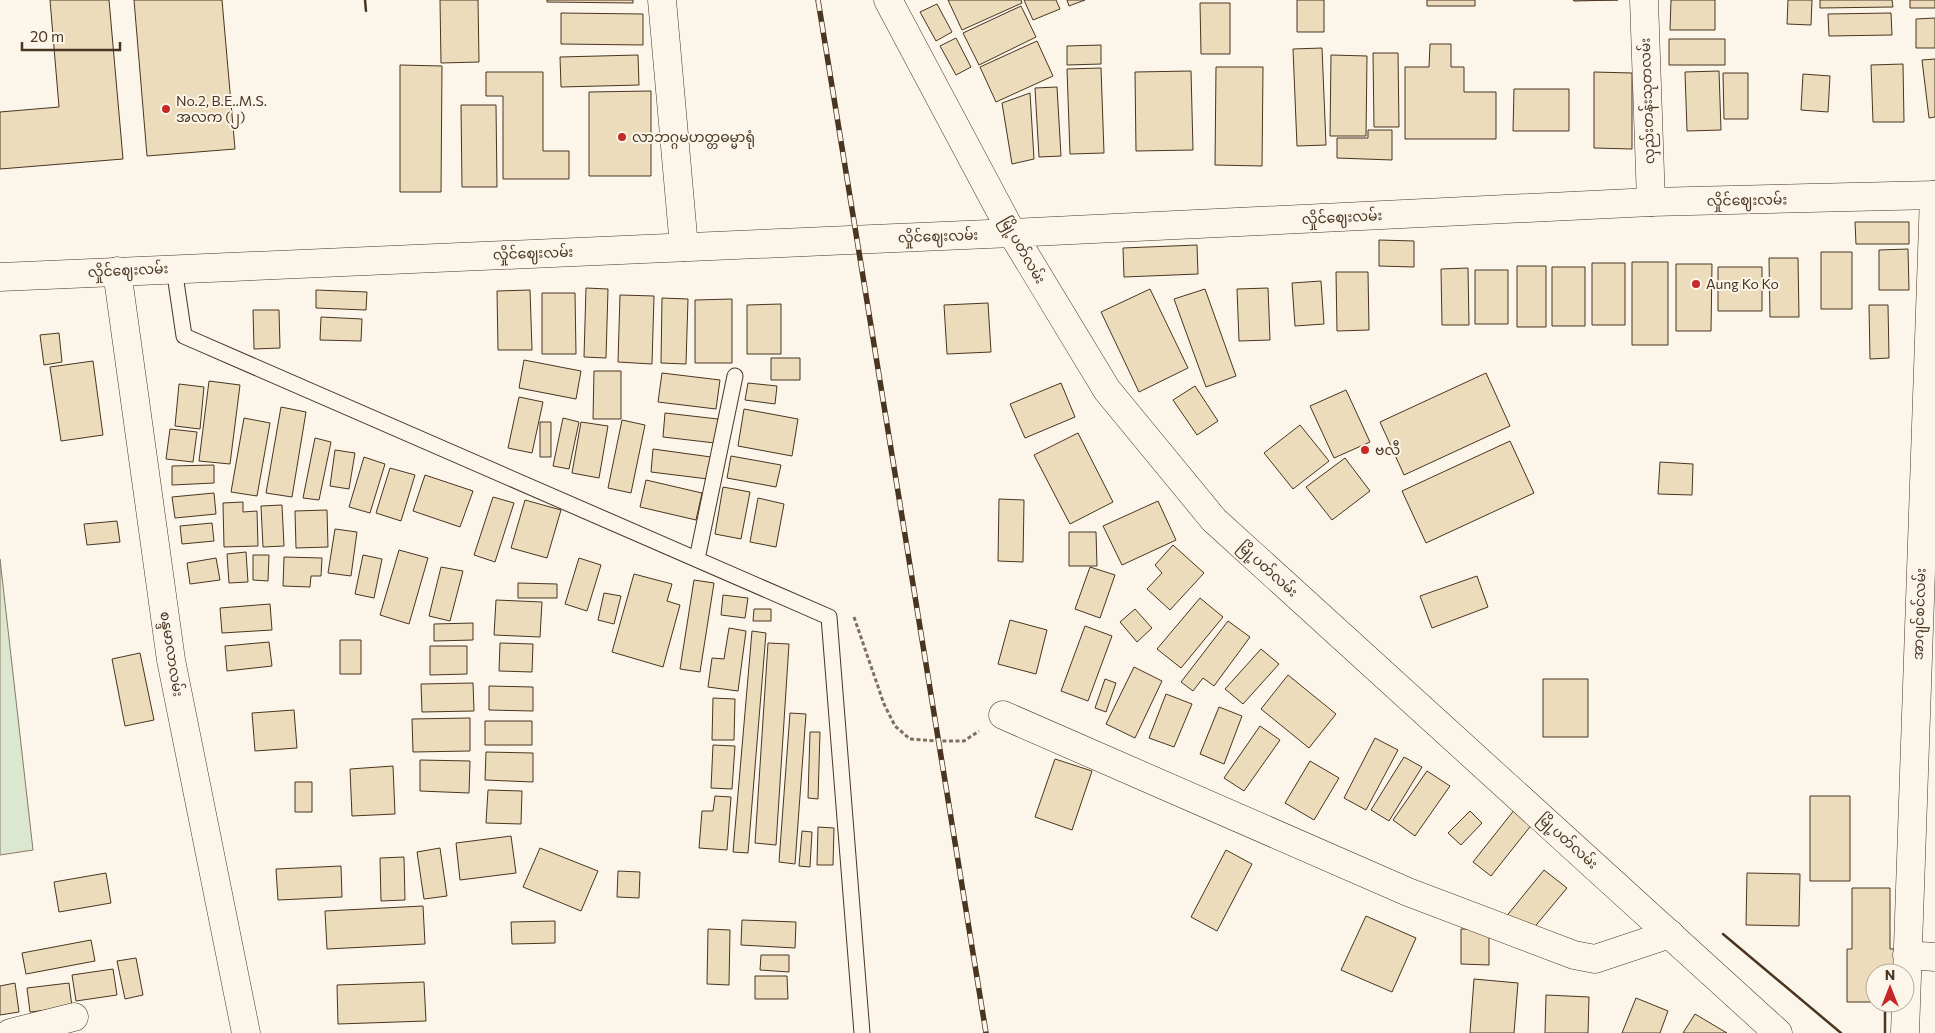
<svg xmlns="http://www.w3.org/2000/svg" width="1935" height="1033" viewBox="0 0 1935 1033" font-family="Commissioner,'Noto Sans Myanmar',sans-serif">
	<rect width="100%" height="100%" fill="#fbf6e9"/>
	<path fill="#dce7d0" stroke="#887966" d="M0,559l33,291 -33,5z"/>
	<path fill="#ecdcbc" stroke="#4a3520" d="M50,0h59l14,159 -123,10v-57l59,-5z
		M134,0h88l13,149 -88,7z
		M440,0h38l1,62 -38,1z
		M547,0h86v3l-86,-1z
		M948,0h73l1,3 -60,27z
		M1024,0h32l4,9 -27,11z
		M1067,0h18l-16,6z
		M1297,0h27v32h-27z
		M1427,0h48v6h-48z
		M1573,0h45l-44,1z
		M1671,0h44v30h-45z
		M1788,0h24l-1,25 -24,-1z
		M1820,0h72l1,7 -73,1z
		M1910,0h25v8h-25z
		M1200,3h30v51h-29z
		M937,4l15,28 -16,9 -16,-29z
		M1021,6l15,31 -57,28 -16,-32z
		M561,13l82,1v31l-82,-1z
		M1891,13l1,22 -63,1 -1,-22z
		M1935,18v30h-19v-29z
		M956,38l15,29 -15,8 -16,-29z
		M1669,39h56v26h-56z
		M1037,41l16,35 -57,26 -16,-35z
		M1430,44h21v23h13v25h32v47h-91v-72h24z
		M1101,45v19l-34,1v-19z
		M1322,48l4,97 -29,1 -4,-97z
		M1373,53h25l1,74h-25z
		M638,55l1,30 -78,2 -1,-30z
		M1331,55l36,1 -1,80h-36z
		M1935,59v58l-6,1 -7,-58z
		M1903,64l1,58h-31l-2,-57z
		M400,65l42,1 -1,126h-41z
		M1216,67h47l-1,99 -47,-1z
		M1101,68l3,85 -34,1 -3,-85z
		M1191,71l2,79 -57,1 -1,-79z
		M1719,71l2,59 -34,1 -2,-59z
		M486,72h57v79h26v28h-66v-83h-17z
		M1594,72l38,1v76l-38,-1z
		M1723,73h25v46h-24z
		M1803,74l27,2 -2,36 -27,-2z
		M1057,87l4,69 -22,1 -4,-69z
		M1514,89h55v42h-56z
		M651,91v85h-62v-84z
		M1030,93l4,66 -22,5 -10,-61z
		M461,105h35l1,82h-35z
		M1368,130h24v30l-55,-2v-20h31z
		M1855,222h54v22h-53z
		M1379,240l35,1v26l-35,-1z
		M1197,245l1,29 -74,3 -1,-29z
		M1908,249l1,41h-30v-40z
		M1821,252h31v57h-31z
		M1769,258h29l1,59h-29z
		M1632,262h36v83h-36z
		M1592,263h33v62h-33z
		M1676,264h36l-1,67h-35z
		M1517,266h29v61h-29z
		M1552,267h33v59h-33z
		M1718,267h44v44h-44z
		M1468,268l1,57h-27l-1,-56z
		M1475,270h33v54h-33z
		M1336,272h32l1,58 -32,1z
		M1321,281l3,43 -29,2 -3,-43z
		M586,288l22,1 -2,69 -22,-1z
		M1268,288l2,52 -31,1 -2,-52z
		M1150,289l38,79 -49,24 -38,-80z
		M1205,289l31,87 -30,11 -32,-88z
		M316,290l51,2 -1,18 -50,-2z
		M530,290l2,60h-34l-1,-59z
		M542,293h33l1,61h-34z
		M620,295l34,1 -2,68 -34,-2z
		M662,298l26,1 -2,65 -25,-1z
		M732,299v64h-37v-63z
		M988,303l3,49 -44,2 -3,-49z
		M781,304v50h-34v-49z
		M1869,305h19l1,53 -19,1z
		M253,310h26l1,38 -26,1z
		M321,317l41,2 -1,22 -41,-1z
		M59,333l3,29 -18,3 -4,-30z
		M771,358h29v22h-29z
		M524,360l57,11 -5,28 -57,-11z
		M93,361l10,74 -42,6 -11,-74z
		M594,371h27v48h-28z
		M662,373l58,7 -4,29 -58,-7z
		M1486,373l24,53 -106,49 -24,-53z
		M209,381l31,4 -10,79 -31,-3z
		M748,383l29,3 -2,18 -30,-4z
		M1061,383l14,34 -50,21 -15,-34z
		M179,384l25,3 -4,42 -25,-3z
		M1195,386l23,35 -21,14 -24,-35z
		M1346,390l24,52 -36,16 -24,-52z
		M519,397l24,5 -11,51 -24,-5z
		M281,407l25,5 -14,85 -26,-4z
		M744,409l54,10 -6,37 -54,-10z
		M665,413l53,6 -3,24 -52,-6z
		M244,418l26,5 -13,73 -26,-4z
		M563,418l16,4 -10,47 -16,-3z
		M622,420l23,5 -14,68 -23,-5z
		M540,422h11v35h-11z
		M581,422l27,4 -9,52 -27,-5z
		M1300,425l29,36 -36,28 -29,-36z
		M170,429l27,3 -4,30 -27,-3z
		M1078,433l35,69 -43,22 -36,-69z
		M315,438l16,4 -12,58 -16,-2z
		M1510,441l24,52 -108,50 -24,-52z
		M653,449l58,8 -3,22 -57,-7z
		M335,450l20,3 -6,36 -19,-3z
		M731,456l50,9 -5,22 -49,-9z
		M364,457l21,7 -15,49 -21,-6z
		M1345,458l25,33 -38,29 -26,-33z
		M1660,462l33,2 -1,31 -34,-1z
		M214,465v18l-42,2v-19z
		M390,468l25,7 -14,46 -25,-8z
		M425,475l48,16 -13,36 -47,-16z
		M646,480l56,13 -6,27 -56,-13z
		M723,487l27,5 -9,47 -26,-5z
		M214,493l2,21 -41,4 -3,-21z
		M493,497l21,6 -19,59 -21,-7z
		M758,498l26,6 -8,43 -26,-5z
		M999,499l25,1 -1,62 -25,-1z
		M525,500l36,10 -14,48 -36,-10z
		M1158,501l18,39 -54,25 -19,-39z
		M243,502v10l14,-1 1,35 -34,1 -1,-44z
		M282,505l2,41 -21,1 -2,-41z
		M327,510l1,37 -32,1 -1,-37z
		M117,521l3,21 -33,3 -3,-21z
		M212,523l2,18 -32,3 -2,-18z
		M335,529l22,3 -6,44 -23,-3z
		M1069,532h27l1,34h-28z
		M1173,545l31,28 -34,37 -23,-21 15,-16 -7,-8z
		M399,550l29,8 -19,66 -29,-9z
		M246,552l2,30 -19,1 -2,-29z
		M253,555h16l-1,26 -15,-1z
		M363,555l19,4 -8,39 -19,-4z
		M284,557l38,1 -1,18h-10l-1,11 -27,-1z
		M216,558l4,22 -30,4 -3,-21z
		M579,558l22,7 -14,46 -22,-7z
		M441,567l22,4 -13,50 -21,-5z
		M1090,567l25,8 -15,43 -25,-9z
		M634,574l38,10 -5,17 13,4 -17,62 -51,-15z
		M1477,576l11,31 -56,21 -12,-32z
		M694,580l20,3 -14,89 -20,-3z
		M518,583l39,1v14h-39z
		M604,593l17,3 -7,28 -16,-4z
		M723,595l25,3 -3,20 -24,-3z
		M1200,598l23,19 -42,51 -24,-19z
		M496,600l46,2 -2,35 -46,-2z
		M270,604l2,26 -50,3 -2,-25z
		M754,609h17v12h-18z
		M1135,609l17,19 -15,14 -17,-20z
		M1010,620l37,10 -11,44 -38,-10z
		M1228,621l22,16 -36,49 -11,-8 -10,13 -12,-9z
		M473,623v17l-39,1v-17z
		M1085,626l27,10 -24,65 -27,-10z
		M729,628l17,3 -8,60 -30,-4 4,-29 12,1z
		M752,631l14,2 -18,220 -15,-1z
		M340,640h21v34h-21z
		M269,642l3,24 -45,5 -2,-25z
		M500,643l33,1 -1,28 -33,-1z
		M768,643l21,1 -13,201 -21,-2z
		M430,646h37v28l-37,1z
		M1261,649l18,15 -36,40 -18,-15z
		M140,653l14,67 -29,6 -13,-67z
		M1134,667l28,14 -27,57 -29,-14z
		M1288,675l48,39 -27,34 -48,-39z
		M1105,679l11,4 -10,29 -11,-4z
		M1543,679h45v58h-45z
		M473,683l1,28 -52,1 -1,-28z
		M489,686l44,1v24l-44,-1z
		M1166,694l26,10 -18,43 -25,-9z
		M713,698l22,1 -1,41h-22z
		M1219,707l23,9 -18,48 -24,-10z
		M294,710l3,38 -42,3 -3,-38z
		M790,713l16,1 -11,150 -16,-2z
		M470,718v33l-57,1 -1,-33z
		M485,721h47v24h-47z
		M1260,726l20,14 -36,51 -20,-13z
		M810,732h10l-2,67 -10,-1z
		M1375,738l23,12 -32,60 -22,-12z
		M713,745l22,1 -3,43 -21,-1z
		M486,752l47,1v29l-48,-2z
		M1404,757l18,10 -33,54 -18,-11z
		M1055,759l37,12 -20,59 -37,-13z
		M420,760l50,1 -1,32 -49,-2z
		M1310,761l29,17 -25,42 -29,-17z
		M393,766l2,48 -43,2 -2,-47z
		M1427,771l23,15 -35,50 -22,-16z
		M295,782h17v30h-17z
		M488,790l34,1 -1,33 -35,-1z
		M715,796l16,1 -4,53 -28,-2 3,-37h11z
		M1810,796h40v85h-40z
		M1515,809l18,14 -42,53 -18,-14z
		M1470,811l12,12 -21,22 -13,-12z
		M818,827l16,1 -1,37h-16z
		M802,831l10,1 -2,35 -11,-1z
		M511,836l5,37 -56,7 -4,-37z
		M440,848l7,48 -23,3 -7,-47z
		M540,848l58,23 -17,40 -58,-24z
		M1226,850l26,14 -35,67 -26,-14z
		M404,857l1,43 -24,1 -1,-43z
		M341,866l1,31 -64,3 -2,-31z
		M1544,870l23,18 -40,48 -22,-18z
		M618,871l22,1 -1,26 -22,-1z
		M106,873l5,30 -52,9 -5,-30z
		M1747,873l53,1 -1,52 -53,-1z
		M1852,888h38v61h5v24h-20v29h-28v-53h5z
		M423,906l2,38 -98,5 -2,-38z
		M1366,916l50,22 -24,54 -51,-22z
		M742,920l54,2 -1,26 -54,-3z
		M555,921v22l-43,1 -1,-22z
		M708,929l22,1 -1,55 -22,-1z
		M1461,929h28v36l-28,-1z
		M91,940l4,21 -69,13 -4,-21z
		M761,955h28v17l-29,-2z
		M136,958l7,37 -18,4 -8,-38z
		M113,969l4,26 -41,6 -4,-26z
		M755,976h32l1,23h-33z
		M1474,979l44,4 -4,50h-44z
		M424,982l2,39 -88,3 -1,-39z
		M15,983l4,29 -19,3v-29z
		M69,983l3,24 -42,5 -3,-24z
		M1546,995l43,2 -1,36h-43z
		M1636,998l32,13 -8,22h-38z
		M1695,1014l32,19h-44z"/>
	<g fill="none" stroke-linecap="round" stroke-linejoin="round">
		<g stroke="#4a3520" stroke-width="17">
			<path id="lane" d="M174,268l10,68 645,281 33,416
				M697,559l38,-183"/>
		</g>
		<g stroke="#4a3520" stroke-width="29">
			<path id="street" d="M662,0l22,247
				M1644,0l7,202
				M117,271l54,389 75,373
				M1003,715l405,177 166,63 21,4 75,-25
				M1907,955l28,2
				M10,1033l64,-16
				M1905,1033l29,-838"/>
		</g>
		<g stroke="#4a3520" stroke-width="29">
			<path id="secondary" d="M888,0l124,233 95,157 107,130 564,513
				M0,277l1012,-44 639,-31 284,-7"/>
		</g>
		<path stroke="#7f6f5c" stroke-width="3" stroke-dasharray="4 2.5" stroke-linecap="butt" d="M854,617l30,87 11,22 15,13 28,2h26l15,-10"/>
		<use href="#lane" stroke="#fbf6e9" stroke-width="15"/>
		<use href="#street" stroke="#fbf6e9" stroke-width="28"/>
		<use href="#secondary" stroke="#fbf6e9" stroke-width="28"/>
		<g stroke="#4a3520" stroke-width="5.5">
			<path id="rail" d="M818,0l168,1033"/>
		</g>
		<use href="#rail" stroke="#fbf6e9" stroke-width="4" stroke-dasharray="11" stroke-linecap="butt"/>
		<path stroke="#4a3520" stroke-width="2.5" d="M365,0l1,11
			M1723,934l118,99
			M1885,1011v22"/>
	</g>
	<g fill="#c62828" stroke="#fbf6e9" stroke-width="2">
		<circle cx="166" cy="109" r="5"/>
		<circle cx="622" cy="137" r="5"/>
		<circle cx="1696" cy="284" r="5"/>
		<circle cx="1365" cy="450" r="5"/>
	</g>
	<g text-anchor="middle" stroke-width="4" stroke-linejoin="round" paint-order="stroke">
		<g font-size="14" fill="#4a3520" stroke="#fbf6e9" text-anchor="start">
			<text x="176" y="106">No.2, B.E..M.S.<tspan x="176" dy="16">အလက (၂)</tspan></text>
			<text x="632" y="142">လာဘဂ္ဂမဟတ္တဓမ္မာရုံ</text>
			<text x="1706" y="289">Aung Ko Ko</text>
			<text x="1375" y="455">ဗလီ</text>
		</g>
		<g font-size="14" fill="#4a3520" stroke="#fbf6e9">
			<text transform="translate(1647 101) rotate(-92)" y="5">လှည်းတန်းသုတလမ်း</text>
			<text transform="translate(1747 200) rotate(-1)" y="5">လှိုင်ဈေးလမ်း</text>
			<text transform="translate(1342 217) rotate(-3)" y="5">လှိုင်ဈေးလမ်း</text>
			<text transform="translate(938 236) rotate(-2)" y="5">လှိုင်ဈေးလမ်း</text>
			<text transform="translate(1023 250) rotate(60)" y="5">မြို့ပတ်လမ်း</text>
			<text transform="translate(533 253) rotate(-2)" y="5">လှိုင်ဈေးလမ်း</text>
			<text transform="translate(128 270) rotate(-3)" y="5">လှိုင်ဈေးလမ်း</text>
			<text transform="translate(1268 569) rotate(42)" y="5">မြို့ပတ်လမ်း</text>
			<text transform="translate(1919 614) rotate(-88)" y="5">အာဂျင်စင်လမ်း</text>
			<text transform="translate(172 654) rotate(81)" y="5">စန္ဒမာလာလမ်း</text>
			<text transform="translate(1568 841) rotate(42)" y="5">မြို့ပတ်လမ်း</text>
		</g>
	</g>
	<g transform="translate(1890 988)"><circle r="24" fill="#fbf6e9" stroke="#b4a999"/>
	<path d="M0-4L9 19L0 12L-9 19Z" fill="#c62828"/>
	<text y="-8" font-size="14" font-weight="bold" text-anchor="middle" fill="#4a3520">N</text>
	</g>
	<path d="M22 42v8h98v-8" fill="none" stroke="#4a3520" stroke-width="2.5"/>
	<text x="30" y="42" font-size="15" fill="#4a3520" stroke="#fbf6e9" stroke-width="4" paint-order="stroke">20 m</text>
</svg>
